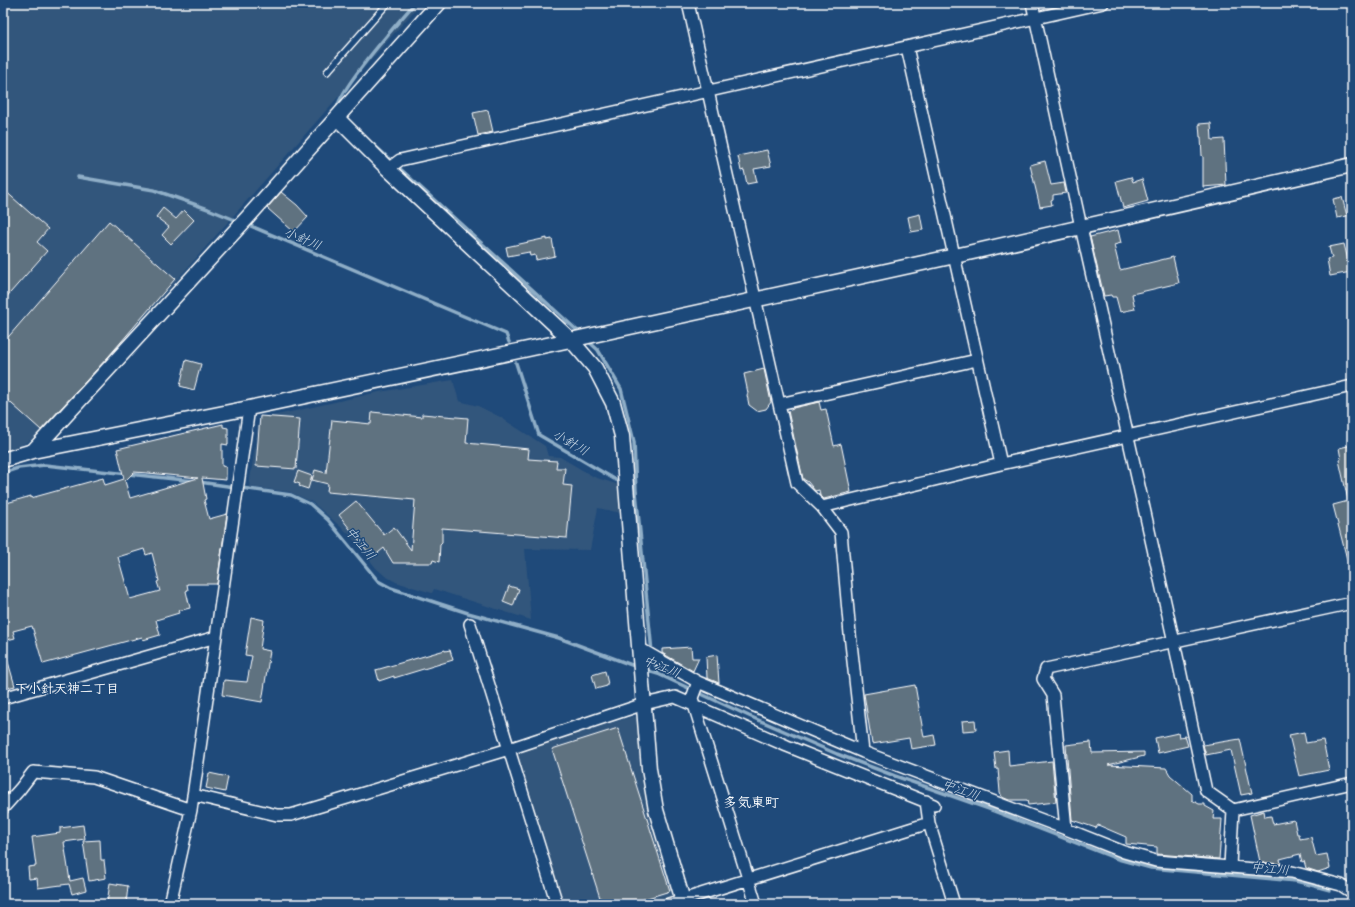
<svg xmlns="http://www.w3.org/2000/svg" width="1355" height="907" viewBox="0 0 1355 907" font-family="'Patrick Hand','Klee One',sans-serif">
	<rect width="100%" height="100%" fill="#1f4a7a"/>
	<filter id="ink" filterUnits="userSpaceOnUse"><feTurbulence type="fractalNoise" baseFrequency=".025" numOctaves="2"/><feDisplacementMap in="SourceGraphic" scale="8" xChannelSelector="R" yChannelSelector="G"/><feConvolveMatrix kernelMatrix="1 2 1 2 8 2 1 2 1" color-interpolation-filters="sRGB"/></filter>
	<g filter="url(#ink)">
		<path fill="#32567c" d="M3,3h418l-381,432 -26,14 -11,3z
			M453,380l6,21 19,5 22,11 45,29 3,10 12,1 34,20 25,8 2,28 -23,-5 -8,42 -65,-1 6,71 -97,-31 -2,4 -36,-11 -11,-6 -9,-8 -27,-34 -37,-32 -22,-10 -41,-5 9,-62 6,-7 115,-26z
			M634,716l5,3 11,95 8,32 14,49 -3,4 -15,5h-91l-46,-148 3,-5z"/>
		<g fill="none" stroke-linecap="round" stroke-linejoin="round">
			<path stroke="#8faec7" stroke-width="3.5" d="M337,111c-3,-17 64,-92 78,-108
				M373,144l208,190
				M78,177l76,13 54,19 32,13
				M246,224l260,110 3,8
				M587,340l11,10 23,39 13,53 2,50 16,160
				M516,363l23,72 77,45
				M3,473l15,-5 27,-3 148,16
				M199,482l92,13 19,9 18,16 50,61 13,7 77,25 91,25 78,29
				M654,660l4,14
				M645,670l13,4 91,42 88,38 58,22 94,33 129,50 33,9 145,13 34,9"/>
		</g>
		<path fill="#5f7280" stroke="#fff" fill-rule="evenodd" d="M488,110l5,22 -15,3 -5,-22z
			M1211,123l1,17 12,-1 2,46 -23,2v-31h-1l-1,-19h-1l-1,-13z
			M767,150l4,16 -17,3 3,13 -10,2 -3,-14 -3,1 -3,-15z
			M1045,161l6,24 13,-2 2,10 -13,2v4l-2,1 1,5 -12,2 -10,-42z
			M1131,177l2,5 9,-3 6,22 -25,7 -7,-27z
			M3,189l45,40 -11,13 10,9 -44,50z
			M281,192l16,13 11,12 -14,15 -27,-24z
			M1342,197l5,19 -10,2 -4,-19z
			M163,208l13,11 8,-9 10,10 -23,24 -9,-9 7,-8 -13,-10z
			M920,214l3,16 -12,2 -3,-15z
			M109,221l66,58 -66,77 -68,74 -38,-34v-53z
			M1118,230l3,13 -7,2 6,25 53,-13 6,26 -47,11 3,15 -15,3 -4,-15h-4l-1,-2 -7,1 -14,-59z
			M547,238v2l5,-1 3,17 -19,4 -1,-5 -5,1 -1,-4 -21,4 -2,-9z
			M1344,244l7,28 -21,4 -3,-17 5,-1 -3,-11z
			M186,360l15,4 -7,26 -14,-4z
			M764,369l7,33 -5,7 -9,2 -8,-6 -2,-10 1,-2 -4,-19z
			M819,402l2,8 5,-1 8,37 7,-2 10,48 -27,7 -4,-3 -1,-6 -4,1 -7,-9 -5,-3 -15,-68 5,-2v-1z
			M372,412l50,5v-3l46,4 -2,25 63,6 -1,10 29,2 -1,7h9l-2,17 9,1 -5,52 -125,-10v14l-2,2 -1,18 -6,-2 -1,3h-39l-9,-15 -11,9 -4,-6 -1,1 -29,-37 17,-14 28,34 10,-8 17,23 4,-50 -88,-8 1,-8 -16,-4 3,-10 11,3 6,-53 39,4z
			M260,416l40,3 -4,50 -40,-3z
			M223,424v3l5,1v17l-6,-1v22l4,1v13l-24,-2 4,21 -2,1 5,19 18,-5 -10,70h-30l1,6 -2,1 4,17 -12,3 1,2 -23,7 4,15 -17,5 -1,-3 -99,27 -11,-38 -19,5 2,7 -12,3v-137l28,-8v2l72,-20 2,7 19,-6 -7,-30zM134,472l14,1 50,5 -68,20 -5,-17zM144,549l2,6 6,-2 7,28 -2,1 3,9 -30,8 -12,-42z
			M1352,445v55h-4l-9,-40 2,-1 -2,-11z
			M298,471l14,5 -4,13 -9,-3 1,-2 -6,-2z
			M1352,500v67h-3l-16,-62z
			M509,586l10,3 -6,17 -10,-4z
			M251,617l13,3 -4,29 10,2 -8,51 -40,-7 2,-15 23,2 5,-26 -7,-1z
			M691,647l1,11h7l-6,13 -31,-18v-4z
			M445,650v1l5,-1 3,10 -59,18v-2l-15,5 -3,-11z
			M6,655l9,31 -12,3v-33z
			M717,655l2,28 -12,-5 -1,-21z
			M605,671l3,13h-1v2l-11,3 -4,-14z
			M915,685l9,52 10,-2 2,10 -25,4 -2,-11 -37,6 -8,-50z
			M975,720l1,10 -13,1 -1,-10z
			M618,728l52,163 -42,13h-26l-50,-155z
			M1304,732l2,11 17,-3 6,30 -30,6 -10,-41z
			M1178,733l1,4 6,-1 3,10 -30,7 -3,-15z
			M1240,739l12,54 -11,2 -10,-45 -25,5 -3,-10z
			M1091,742l1,11 52,-1v4l-36,9 58,3 4,7 22,19v6l7,4h6v2l9,5 -1,8h9l-3,40 -62,-5v-7l-31,-3v-7l-28,-12 -2,3 -24,-8 -6,-75z
			M1008,750l1,16 43,-5 4,41 -28,3 -1,-5h-18l-7,-3 -2,-5 -2,-23h-2l-2,-17z
			M209,773l19,4 -3,15 -19,-4z
			M1264,811l1,6 6,-1 2,8 21,-4 3,14h2l1,5 11,-2 5,19 11,-2 3,14 -12,4 -12,-4 -2,-7 -2,1 -2,-8 -20,5 1,5h-1l-20,-2 -10,-47z
			M83,825l2,14 -21,3 6,39 13,-3 3,12 -14,4 -3,-10 -31,4 -1,-10 -8,1 -1,-12 8,-1 -4,-29 28,-4v-5z
			M100,840l1,20h3l2,18 -17,3 -6,-40z
			M110,883l18,3 -2,18 -19,-1z"/>
		<g fill="none" stroke-linecap="round" stroke-linejoin="round">
			<g stroke="#fff" stroke-width="8">
				<path id="service" d="M327,72l61,-69"/>
			</g>
			<g stroke="#fff" stroke-width="14">
				<path id="minor" d="M688,3l109,480 25,24 19,25 9,102 13,118
					M1032,3l49,224 93,415 32,149 27,19 119,-27
					M907,47l94,417
					M388,169l12,-9 703,-157
					M779,404l198,-44
					M822,507l179,-43 351,-78
					M470,624l87,280
					M639,648l59,34 165,70 203,77 58,23 32,9 136,11 49,13 11,7
					M698,682l-6,16 2,7 62,199
					M3,698l213,-61
					M193,795l84,20h14l218,-66 135,-45 31,-7 112,49 147,59
					M926,801l3,22 25,81
					M3,808l17,-19 13,-17 61,5 97,33
					M1066,829l-13,-134 -10,-16 3,-10 306,-66
					M1230,866l3,-56
					M170,904l21,-94 58,-402
					M669,904l260,-81"/>
			</g>
			<g stroke="#fff" stroke-width="17">
				<path id="tertiary" d="M337,118l51,51 183,171 24,28 18,35 9,33 27,333 7,41 28,94
					M33,451l215,-234 191,-214
					M3,460l30,-9 216,-43 326,-69 380,-83 397,-91"/>
			</g>
			<use href="#service" stroke="#1f4a7a" stroke-width="5.5"/>
			<use href="#minor" stroke="#1f4a7a" stroke-width="11"/>
			<use href="#tertiary" stroke="#1f4a7a" stroke-width="14"/>
		</g>
	</g>
	<g text-anchor="middle" stroke-width="3" stroke-linejoin="round" paint-order="stroke">
		<g font-size="13" font-style="italic" fill="#d0dde8" stroke="#1f4a7a">
			<text transform="translate(303 238) rotate(23)" y="5">小針川</text>
			<text transform="translate(571 442) rotate(30)" y="5">小針川</text>
			<text transform="translate(361 543) rotate(50)" y="5">中江川</text>
			<text transform="translate(662 666) rotate(22)" y="5">中江川</text>
			<text transform="translate(961 789) rotate(20)" y="5">中江川</text>
			<text transform="translate(1270 868) rotate(5)" y="5">中江川</text>
		</g>
		<g font-size="13" font-weight="bold" fill="#fff" stroke="#1f4a7a">
			<text x="67" y="693">下小針天神二丁目</text>
		</g>
		<g font-size="14" font-weight="bold" fill="#fff" stroke="#1f4a7a">
			<text x="751" y="807">多気東町</text>
		</g>
	</g>
	<rect width="1355" height="907" fill="none" stroke="#1f4a7a" stroke-width="16"/>
	<rect x="8" y="8" width="1339" height="891" fill="none" stroke="#fff" stroke-width="1.5" filter="url(#ink)"/>
</svg>
